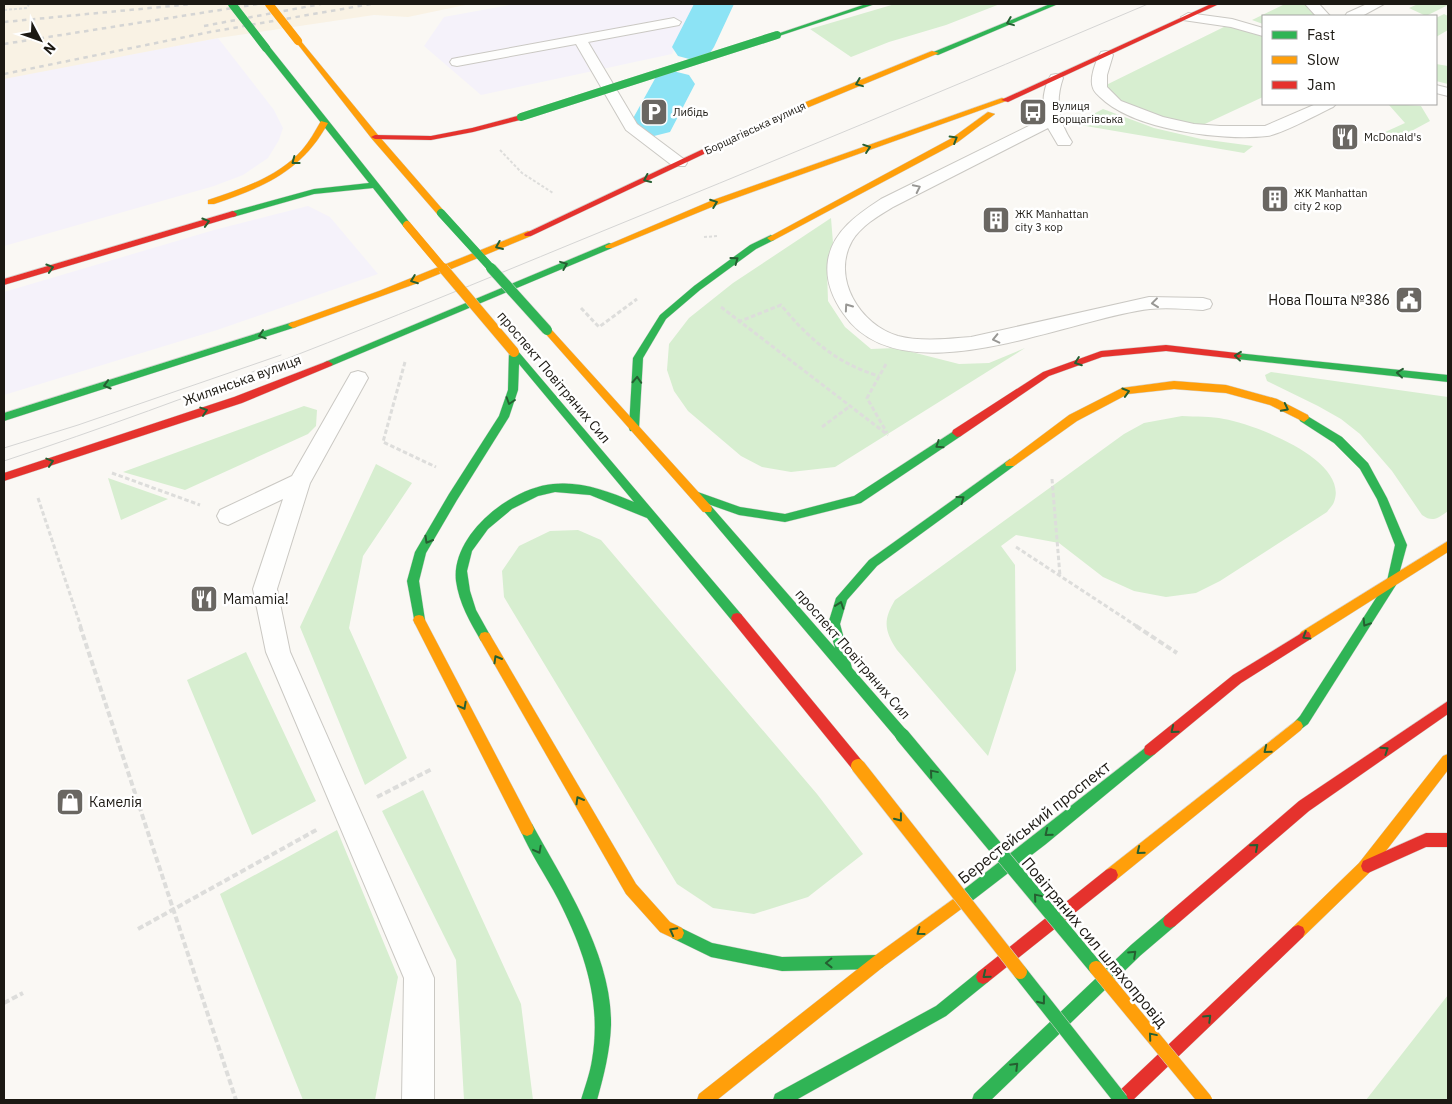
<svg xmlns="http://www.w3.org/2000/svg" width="1452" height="1104" viewBox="0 0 1452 1104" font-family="'IBM Plex Sans',sans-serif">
	<rect width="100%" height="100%" fill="#faf8f4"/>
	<path fill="#f5f2fa" d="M515,4h180l-23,50 -191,41 -57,-49 20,-29z
		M218,38l56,72 9,18 -4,12 -11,18 -25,17 -29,11 -210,60v-168z
		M308,206l22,11 48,57 -161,56 -213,65v-103l210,-62z"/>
	<path fill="#f9f2e4" d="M4,4h466l-62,13 -34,-2 -156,23 -214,41z"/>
	<path fill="#d7eed0" d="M895,4h105l-54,21 -57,17 -38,15 -41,-28z
		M1285,4h20l11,12h-53v8l-11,-4z
		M1418,4h27l3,1 -22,11 -17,-8z
		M1444,14l4,2v14l-12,7v-19z
		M1232,23l31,9v65l-69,32 -77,-25 -17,-16z
		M1436,64l12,2v18l-12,-3z
		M1391,104l30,2 9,15 -37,20 -10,-8 22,-10 -16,-18z
		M1103,109l51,19 47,11 52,7 -9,7 -170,-29z
		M831,218l2,25 -6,27 1,31 17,26 26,22 25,-1 63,16 30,-1 36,-15 -190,119 -44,5 -29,-5 -21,-11 -53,-45 -14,-20 -7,-21 2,-26 20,-26 44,-35z
		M1271,372l177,25v114c-10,7 -15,12 -26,4l-30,-44 -32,-37 -19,-15 -23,-13 -51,-25 -2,-6z
		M304,406l13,4 -1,16 -8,8 -123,56 -62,-18z
		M1182,416c14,1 29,0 42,3 30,5 126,41 110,83 -1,3 -5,7 -7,10l-107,69 -24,12 -30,4 -32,-6 -31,-14 -44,-34 -43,-8 -15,11 14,19 1,105 -28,86 -91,-106c-13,-20 -14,-30 -2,-50l229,-166 20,-11z
		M376,464l36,19 -49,73 -14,72 58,130 -42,27 -65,-158z
		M108,478l60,21 -47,21z
		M578,530l23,10 216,254 46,60 -55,43 -54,17 -41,-6 -36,-24 -173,-287 -2,-26 17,-25 31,-15z
		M246,652l70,149 -64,34 -65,-155z
		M423,790l98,214 12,96h-69l-8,-140 -74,-149z
		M337,830l61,147 -23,123h-72l-83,-206z
		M1448,995v105h-82z"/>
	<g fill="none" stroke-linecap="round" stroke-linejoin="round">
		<path fill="#8ce3f5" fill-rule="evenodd" d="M694,4h40l-20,43 -6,9 -15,4 -15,-4 -6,-9z
			M673,71l16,4 6,9 -25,48 -16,4 -16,-4 -7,-10 26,-47z"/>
		<g stroke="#cac8c3" stroke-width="2">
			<path id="lane" d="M1305,4h14l11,12h-14z
				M1367,4h17l-22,12h-17l2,-3z
				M1188,13l44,6 31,9v8l-32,-9 -48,-7 -2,-3z
				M674,18l7,4 -2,3 -91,17 49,82 48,36 2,3 -2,3h-12l-47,-36 -50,-86 -119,22 -5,-1 -2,-3 2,-3 5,-1z
				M1106,51l5,1 2,3 -6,20v12l14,14 42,16 31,7 26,2h45l51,-22h20l-3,3c-15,7 -51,27 -66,29 -45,5 -134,-6 -167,-39 -2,-2 -6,-5 -7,-9 -4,-9 3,-28 8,-36z
				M1056,74l5,1 2,3c-8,23 -5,43 9,64l-2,3h-12l-10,-17 -155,79c-15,9 -32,19 -41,34 -21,37 8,84 46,95 23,6 49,3 73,1l178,-40 54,1 7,2 2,4 -2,4 -7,2c-18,-1 -35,-3 -53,-1 -81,9 -249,91 -307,4 -11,-16 -18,-33 -15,-53 5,-29 30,-46 53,-61l164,-81c-3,-14 -2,-30 6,-43z
				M1436,85l12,3v8l-12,-3z
				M358,371l7,2 3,5 -58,105 -33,106 13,63 144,326v122h-32l2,-122 -138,-326 -13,-63 30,-90 -55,26 -8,-3 -3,-6 3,-6 72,-34 59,-103z"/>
		</g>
		<g stroke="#d4d3d0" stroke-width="1">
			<path id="fast" d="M866,4h9l-96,32 -5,-1z
				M1050,4h8l-120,51 -7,-2z
				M263,46h6l141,177v4h-6l-31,-39 -59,6 -81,23 -3,-1v-4l84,-23 55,-6 -106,-133z
				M771,235l4,3 -1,2 -18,9 -56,41 -34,29 -23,39 -4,70 -1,3h-8l-1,-3 4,-70 27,-43 34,-29 56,-41z
				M609,243l3,1v4l-281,118h-6l-2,-2 2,-2z
				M293,322l5,3 -2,2 -292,94v-8z
				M514,349l3,1 224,264 2,4 -2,4 -4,1 -4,-1 -86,-104 -57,-23 -35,-3 -17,4 -26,13 -24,20 -16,22 -5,20 3,20 6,19 15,27 -2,4 -4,1 -4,-1c-11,-19 -22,-38 -25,-60 -5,-46 54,-93 97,-97 28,-3 55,7 81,18l-115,-138 -1,26 -9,27 -52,83 -31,53 -7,28 6,39 -2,4 -4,1 -4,-1 -8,-43 8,-29 34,-58 50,-78 9,-26 1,-38z
				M1237,353l211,22v7l-211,-23 -5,-3z
				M1304,414l38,23 26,26 19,35 20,47 -11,40 -88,139 -11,8 -4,-2 -2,-4 9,-10 87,-135 8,-36 -18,-46 -17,-30 -26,-26 -34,-22 -1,-3z
				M957,429l5,4 -1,3 -100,67 -76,19 -46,-7 -48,-17 -1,-3 5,-4 45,16 45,7 69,-18z
				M1010,459l4,1 1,3 -1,3 -137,100 -30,34 -7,24 12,44 55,63 1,4 -1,4 -5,2 -5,-2 -195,-230 1,-3h8l124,142 -7,-24 8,-26 33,-38z
				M1150,744l5,2 1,4 -1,4 -109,90 -78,60 -5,2 -5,-2 -2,-5 2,-5z
				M527,822l5,2c33,60 80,131 79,201 -1,26 -7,50 -14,75h-16c4,-13 9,-27 11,-40 10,-58 -8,-110 -34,-161 -12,-23 -28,-46 -38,-70l2,-5z
				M1170,914l5,2 2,5 -2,5 -34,29 -150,145h-19l2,-6 157,-149 34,-29z
				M677,926l35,17 70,14 96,-2 5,2 2,5 -2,5 -5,2 -96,2 -71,-14 -39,-19 -2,-5 2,-5z
				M983,970l5,2 2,5 -2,5 -42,34 -150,84h-23l2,-6 161,-88 42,-34z"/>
		</g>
		<g stroke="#d4d3d0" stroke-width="1">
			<path id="slow" d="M296,40h4l78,95 66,76v4h-6l-66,-76 -76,-97z
				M932,51l7,2 -142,59 -54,25 -7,-2 55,-27z
				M1002,98l7,2 -290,104 -107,44h-6l-1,-2 108,-46z
				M988,112l7,2 -37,28 -184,98 -3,1 -4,-3 185,-100z
				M321,121l7,2c-26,48 -64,64 -114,81h-6v-4c33,-11 70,-23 94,-50 8,-9 13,-19 19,-29z
				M528,231l3,1v4l-116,48 -119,43 -3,1 -5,-3 2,-2 89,-32z
				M547,327l3,1 161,178 1,3 -1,3h-8l-159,-180 -2,-2z
				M1174,381l52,4 51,14 31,16 1,3 -5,4 -34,-17 -44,-12 -52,-4 -46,5 -51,27 -63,45h-8l-1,-3 64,-48 53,-27z
				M1448,541v11l-139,88 -4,1 -4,-1 -2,-4 2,-4z
				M419,615l4,1 109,208 2,5 -2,5 -5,2 -5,-2 -109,-214 2,-4z
				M485,632l4,1 147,251 34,38 12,6 2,5 -2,5 -5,2 -17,-8 -34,-38 -145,-253 -2,-4 2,-4z
				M1297,720l4,2 2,4 -2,4 -185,150 -5,2 -5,-2 -2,-5 2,-5z
				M1448,754v16l-79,103 -66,64 -5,2 -5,-2 -2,-5 2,-5 66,-64 84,-107z
				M963,892l5,2 2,5 -2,5 -85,63 -166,133h-20l2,-6 174,-137z"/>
		</g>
		<g stroke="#d4d3d0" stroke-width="1">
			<path id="jam" d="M1211,4h8l-211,98 -7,-2z
				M521,115l4,2 -1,2 -51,13 -42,8 -56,-1 -4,-2 4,-2 56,1 41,-8z
				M737,133l7,2 -213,101h-6l-1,-2z
				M233,211l4,3 -1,2 -232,69v-6z
				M1166,345l71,8 5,3 -5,3 -71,-8 -64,6 -53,19 -88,60 -4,1 -5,-4 1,-3 90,-58 58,-21z
				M328,361l5,3 -2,2 -89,37 -238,78v-8l230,-76z
				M737,613l4,1 122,148 2,4 -2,4 -5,2 -5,-2 -120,-148 -2,-4 2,-4z
				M1305,631l4,1 2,4 -2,4 -68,43 -86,71 -5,2 -5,-2 -1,-4 1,-4 88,-71z
				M1448,701v13l-139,97 -134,115 -5,2 -5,-2 -2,-5 2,-5 134,-115z
				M1426,833h22v14h-22l-58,26 -5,-2 -2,-5 2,-5z
				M1111,868l5,2 2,5 -2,5 -128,102 -5,2 -5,-2 -2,-5 2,-5 128,-102z
				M1298,925l5,2 2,5 -2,5 -170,163h-19l2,-6 177,-167z"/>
		</g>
		<path stroke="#dddddb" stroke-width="2" stroke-dasharray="3 2" stroke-linecap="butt" d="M4,10l23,-2 2,-4
			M500,150l22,23 31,20
			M704,237l14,-1"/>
		<path stroke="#dddddb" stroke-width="3" stroke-dasharray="4.5 2.5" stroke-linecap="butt" d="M721,307l167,128
			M581,308l18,19 38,-28
			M738,322l43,-17c27,33 56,59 98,71
			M405,362l-22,80 53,25
			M886,364l-19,34 20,35
			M822,427l28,-21
			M112,473l88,32
			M1052,479l8,97
			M38,498l43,129
			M1016,547l122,80"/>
		<path stroke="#dddddb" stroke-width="4" stroke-dasharray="6 3" stroke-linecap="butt" d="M80,626l156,474
			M1136,626l41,27
			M377,797l55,-28
			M138,929l180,-100
			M4,1003l19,-10"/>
		<use href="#lane" fill="#fefefd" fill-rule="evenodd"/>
		<use href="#fast" fill="#30b455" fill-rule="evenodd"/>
		<use href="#slow" fill="#ff9f0a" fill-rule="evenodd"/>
		<use href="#jam" fill="#e5322d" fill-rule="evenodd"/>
		<path stroke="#d5d5d4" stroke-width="1" d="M4,448l74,-23 203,-70
			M4,461c194,-64 383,-141 572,-219 191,-78 382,-157 572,-238"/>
		<path stroke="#d5d5d4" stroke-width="2.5" stroke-dasharray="4.5 4.5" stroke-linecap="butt" d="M4,22l188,-18
			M204,26l117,-22
			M4,44l254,-40
			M4,74l206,-42 161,-28"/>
		<g stroke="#d4d3d0" stroke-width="8" stroke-linecap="butt">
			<path id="fast-bridge-far2" d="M232,4l34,44
				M521,117l256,-82
				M441,213l51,56"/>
		</g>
		<g stroke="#d4d3d0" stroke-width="11" stroke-linecap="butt">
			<path id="fast-bridge-far1" d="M491,268l56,62"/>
		</g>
		<g stroke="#d4d3d0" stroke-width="15" stroke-linecap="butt">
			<path id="fast-bridge" d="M902,735l194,233
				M1020,972l101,128"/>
		</g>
		<g stroke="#d4d3d0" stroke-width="8" stroke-linecap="butt">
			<path id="slow-bridge-far2" d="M269,4l29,37
				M407,225l37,44"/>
		</g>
		<g stroke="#d4d3d0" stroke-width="11" stroke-linecap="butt">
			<path id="slow-bridge-far1" d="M443,268l71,84"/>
		</g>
		<g stroke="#d4d3d0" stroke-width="15" stroke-linecap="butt">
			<path id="slow-bridge" d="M858,766l162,206
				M1096,968l109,132"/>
		</g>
		<use href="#fast-bridge-far2" stroke="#30b455" stroke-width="8"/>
		<use href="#fast-bridge-far1" stroke="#30b455" stroke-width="10"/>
		<use href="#fast-bridge" stroke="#30b455" stroke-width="14"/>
		<use href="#slow-bridge-far2" stroke="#ff9f0a" stroke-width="8"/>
		<use href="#slow-bridge-far1" stroke="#ff9f0a" stroke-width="10"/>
		<use href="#slow-bridge" stroke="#ff9f0a" stroke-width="14"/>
	</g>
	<defs><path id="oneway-chevron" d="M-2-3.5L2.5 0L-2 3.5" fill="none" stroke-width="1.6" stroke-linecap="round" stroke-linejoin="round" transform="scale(1.25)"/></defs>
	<g stroke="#255f31">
		<use href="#oneway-chevron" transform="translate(1010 22) rotate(158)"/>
		<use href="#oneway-chevron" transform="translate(859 83) rotate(158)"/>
		<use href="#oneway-chevron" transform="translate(954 139) rotate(-31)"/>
		<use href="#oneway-chevron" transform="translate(867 148) rotate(-19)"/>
		<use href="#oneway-chevron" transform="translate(295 161) rotate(143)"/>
		<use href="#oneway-chevron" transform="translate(647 179) rotate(155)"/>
		<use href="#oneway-chevron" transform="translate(714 203) rotate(-21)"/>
		<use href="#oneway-chevron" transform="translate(206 222) rotate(-17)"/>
		<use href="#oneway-chevron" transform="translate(499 246) rotate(157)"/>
		<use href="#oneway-chevron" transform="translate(735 260) rotate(-36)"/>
		<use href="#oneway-chevron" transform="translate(564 265) rotate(-22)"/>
		<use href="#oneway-chevron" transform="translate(50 268) rotate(-17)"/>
		<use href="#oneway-chevron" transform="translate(414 280) rotate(159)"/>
		<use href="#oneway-chevron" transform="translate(262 335) rotate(162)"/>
		<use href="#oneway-chevron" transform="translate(1238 356) rotate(-174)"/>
		<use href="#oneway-chevron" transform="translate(1078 362) rotate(160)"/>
		<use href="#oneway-chevron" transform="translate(1400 373) rotate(-174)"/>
		<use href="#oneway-chevron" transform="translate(637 380) rotate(-87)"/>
		<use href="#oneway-chevron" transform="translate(107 385) rotate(163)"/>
		<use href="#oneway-chevron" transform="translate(1126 392) rotate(-17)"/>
		<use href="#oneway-chevron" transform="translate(510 401) rotate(108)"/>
		<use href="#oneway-chevron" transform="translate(1285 408) rotate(27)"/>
		<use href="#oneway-chevron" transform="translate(204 411) rotate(-18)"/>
		<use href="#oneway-chevron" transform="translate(939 445) rotate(146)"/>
		<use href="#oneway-chevron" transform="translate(50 462) rotate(-18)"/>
		<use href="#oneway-chevron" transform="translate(961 499) rotate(-36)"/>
		<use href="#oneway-chevron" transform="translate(428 540) rotate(120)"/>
		<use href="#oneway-chevron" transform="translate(840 605) rotate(-71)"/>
		<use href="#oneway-chevron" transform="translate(1366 623) rotate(122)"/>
		<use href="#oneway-chevron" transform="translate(1306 636) rotate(148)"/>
		<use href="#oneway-chevron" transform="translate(497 659) rotate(-120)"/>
		<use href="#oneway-chevron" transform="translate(463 706) rotate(62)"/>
		<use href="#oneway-chevron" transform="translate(1174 730) rotate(141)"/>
		<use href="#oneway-chevron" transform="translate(1267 750) rotate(141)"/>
		<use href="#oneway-chevron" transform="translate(1385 750) rotate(-34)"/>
		<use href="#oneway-chevron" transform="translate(933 773) rotate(-130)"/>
		<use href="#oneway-chevron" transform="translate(579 800) rotate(-120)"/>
		<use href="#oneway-chevron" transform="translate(899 818) rotate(52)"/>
		<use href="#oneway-chevron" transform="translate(1048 833) rotate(141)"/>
		<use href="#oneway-chevron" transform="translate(1255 847) rotate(-41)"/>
		<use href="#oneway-chevron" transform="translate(538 850) rotate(62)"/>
		<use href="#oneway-chevron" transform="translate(1140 851) rotate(141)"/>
		<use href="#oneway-chevron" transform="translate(1037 897) rotate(-130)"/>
		<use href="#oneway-chevron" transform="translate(673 931) rotate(-152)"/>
		<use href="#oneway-chevron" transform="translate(920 932) rotate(144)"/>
		<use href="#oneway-chevron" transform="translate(1133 954) rotate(-43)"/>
		<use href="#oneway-chevron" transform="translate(829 963) rotate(179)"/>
		<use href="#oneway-chevron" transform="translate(986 975) rotate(141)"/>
		<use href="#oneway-chevron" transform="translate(1042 1001) rotate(52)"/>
		<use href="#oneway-chevron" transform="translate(1208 1018) rotate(-44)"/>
		<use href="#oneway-chevron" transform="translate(1152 1036) rotate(-130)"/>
		<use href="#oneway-chevron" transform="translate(1015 1066) rotate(-45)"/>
	</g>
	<g stroke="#989794">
		<use href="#oneway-chevron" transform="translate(917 188) rotate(-26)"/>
		<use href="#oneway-chevron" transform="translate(1155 303) rotate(173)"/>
		<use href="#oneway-chevron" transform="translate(848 307) rotate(-125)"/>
		<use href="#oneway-chevron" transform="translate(996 339) rotate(167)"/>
	</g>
	<defs>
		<g id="parking-square" transform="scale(1.4375)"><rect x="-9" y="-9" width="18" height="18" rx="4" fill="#6a6762" stroke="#fff"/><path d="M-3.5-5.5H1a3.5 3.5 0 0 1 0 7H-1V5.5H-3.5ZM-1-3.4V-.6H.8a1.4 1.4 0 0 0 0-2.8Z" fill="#fff"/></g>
		<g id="bus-square" transform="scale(1.4375)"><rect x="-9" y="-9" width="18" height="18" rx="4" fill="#6a6762" stroke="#fff"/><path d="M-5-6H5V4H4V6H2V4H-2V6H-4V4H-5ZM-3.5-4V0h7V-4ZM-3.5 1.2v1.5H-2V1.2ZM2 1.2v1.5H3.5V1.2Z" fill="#fff"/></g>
		<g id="restaurant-square" transform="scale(1.4375)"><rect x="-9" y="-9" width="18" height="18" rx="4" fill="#6a6762" stroke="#fff"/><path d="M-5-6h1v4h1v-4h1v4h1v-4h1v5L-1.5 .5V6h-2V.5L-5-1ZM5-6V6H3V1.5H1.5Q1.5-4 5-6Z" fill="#fff"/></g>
		<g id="building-square" transform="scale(1.4375)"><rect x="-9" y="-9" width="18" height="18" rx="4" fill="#6a6762" stroke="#fff"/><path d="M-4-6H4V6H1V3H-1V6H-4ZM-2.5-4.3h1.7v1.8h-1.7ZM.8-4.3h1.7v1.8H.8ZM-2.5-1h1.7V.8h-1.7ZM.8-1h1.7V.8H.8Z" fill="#fff"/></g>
		<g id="civic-square" transform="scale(1.4375)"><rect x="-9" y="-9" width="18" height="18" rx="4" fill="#6a6762" stroke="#fff"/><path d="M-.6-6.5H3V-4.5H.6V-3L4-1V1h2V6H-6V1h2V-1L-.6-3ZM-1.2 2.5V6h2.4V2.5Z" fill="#fff"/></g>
		<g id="shop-square" transform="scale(1.4375)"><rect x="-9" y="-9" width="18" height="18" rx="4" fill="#6a6762" stroke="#fff"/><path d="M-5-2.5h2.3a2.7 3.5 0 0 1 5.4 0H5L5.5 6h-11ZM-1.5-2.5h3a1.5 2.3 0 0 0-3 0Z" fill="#fff"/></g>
	</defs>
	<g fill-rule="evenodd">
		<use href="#parking-square" x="654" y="112"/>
		<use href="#bus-square" x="1033" y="112"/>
		<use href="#restaurant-square" x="1345" y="137"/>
		<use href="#building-square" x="1275" y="199"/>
		<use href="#building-square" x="996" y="220"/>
		<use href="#civic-square" x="1409" y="300"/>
		<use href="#restaurant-square" x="204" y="599"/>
		<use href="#shop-square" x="70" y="802"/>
	</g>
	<g text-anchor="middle" stroke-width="5" stroke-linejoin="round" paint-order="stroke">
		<g font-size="11" fill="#1c1913" stroke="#fff" text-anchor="start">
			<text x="1052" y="110">Вулиця<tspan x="1052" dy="13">Борщагівська</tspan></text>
			<text x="673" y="116">Либідь</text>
			<text x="1364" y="141">McDonald's</text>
			<text x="1294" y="197">ЖК Manhattan<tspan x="1294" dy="13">city 2 кор</tspan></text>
			<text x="1015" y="218">ЖК Manhattan<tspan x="1015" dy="13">city 3 кор</tspan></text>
		</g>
		<g font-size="11" fill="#1c1913" stroke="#fff">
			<text transform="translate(755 128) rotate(-25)" y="4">Борщагівська вулиця</text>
		</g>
		<g font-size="14" fill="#1c1913" stroke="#fff" text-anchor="start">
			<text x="1390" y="305" text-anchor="end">Нова Пошта №386</text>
			<text x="223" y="604">Mamamia!</text>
			<text x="89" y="807">Камелія</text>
		</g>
		<g font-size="14" fill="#1c1913" stroke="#fff">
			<text transform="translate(554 377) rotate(50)" y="5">проспект Повітряних Сил</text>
			<text transform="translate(242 380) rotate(-20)" y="5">Жилянська вулиця</text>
			<text transform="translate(853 654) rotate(49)" y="5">проспект Повітряних Сил</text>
		</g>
		<g font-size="16" fill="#1c1913" stroke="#fff">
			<text transform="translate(1034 822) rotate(-38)" y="6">Берестейський проспект</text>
			<text transform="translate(1095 942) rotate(50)" y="6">Повітряних сил шляхопровід</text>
		</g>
	</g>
	<rect width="1452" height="1104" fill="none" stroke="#1c1913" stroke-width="10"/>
	<rect x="1262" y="15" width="175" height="90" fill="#ffffff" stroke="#a4a3a1"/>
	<rect x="1272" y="31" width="25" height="8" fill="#30b455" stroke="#a4a3a1"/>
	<text x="1307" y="40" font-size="15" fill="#1c1913">Fast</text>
	<rect x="1272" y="56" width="25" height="8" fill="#ff9f0a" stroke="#a4a3a1"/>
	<text x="1307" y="65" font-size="15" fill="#1c1913">Slow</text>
	<rect x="1272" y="81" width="25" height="8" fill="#e5322d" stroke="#a4a3a1"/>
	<text x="1307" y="90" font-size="15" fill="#1c1913">Jam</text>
	<g transform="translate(40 40) rotate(131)" stroke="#ffffff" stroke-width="4" paint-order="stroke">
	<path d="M0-4L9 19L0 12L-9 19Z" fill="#1c1913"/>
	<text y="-8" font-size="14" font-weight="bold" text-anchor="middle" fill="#1c1913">N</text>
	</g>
</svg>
